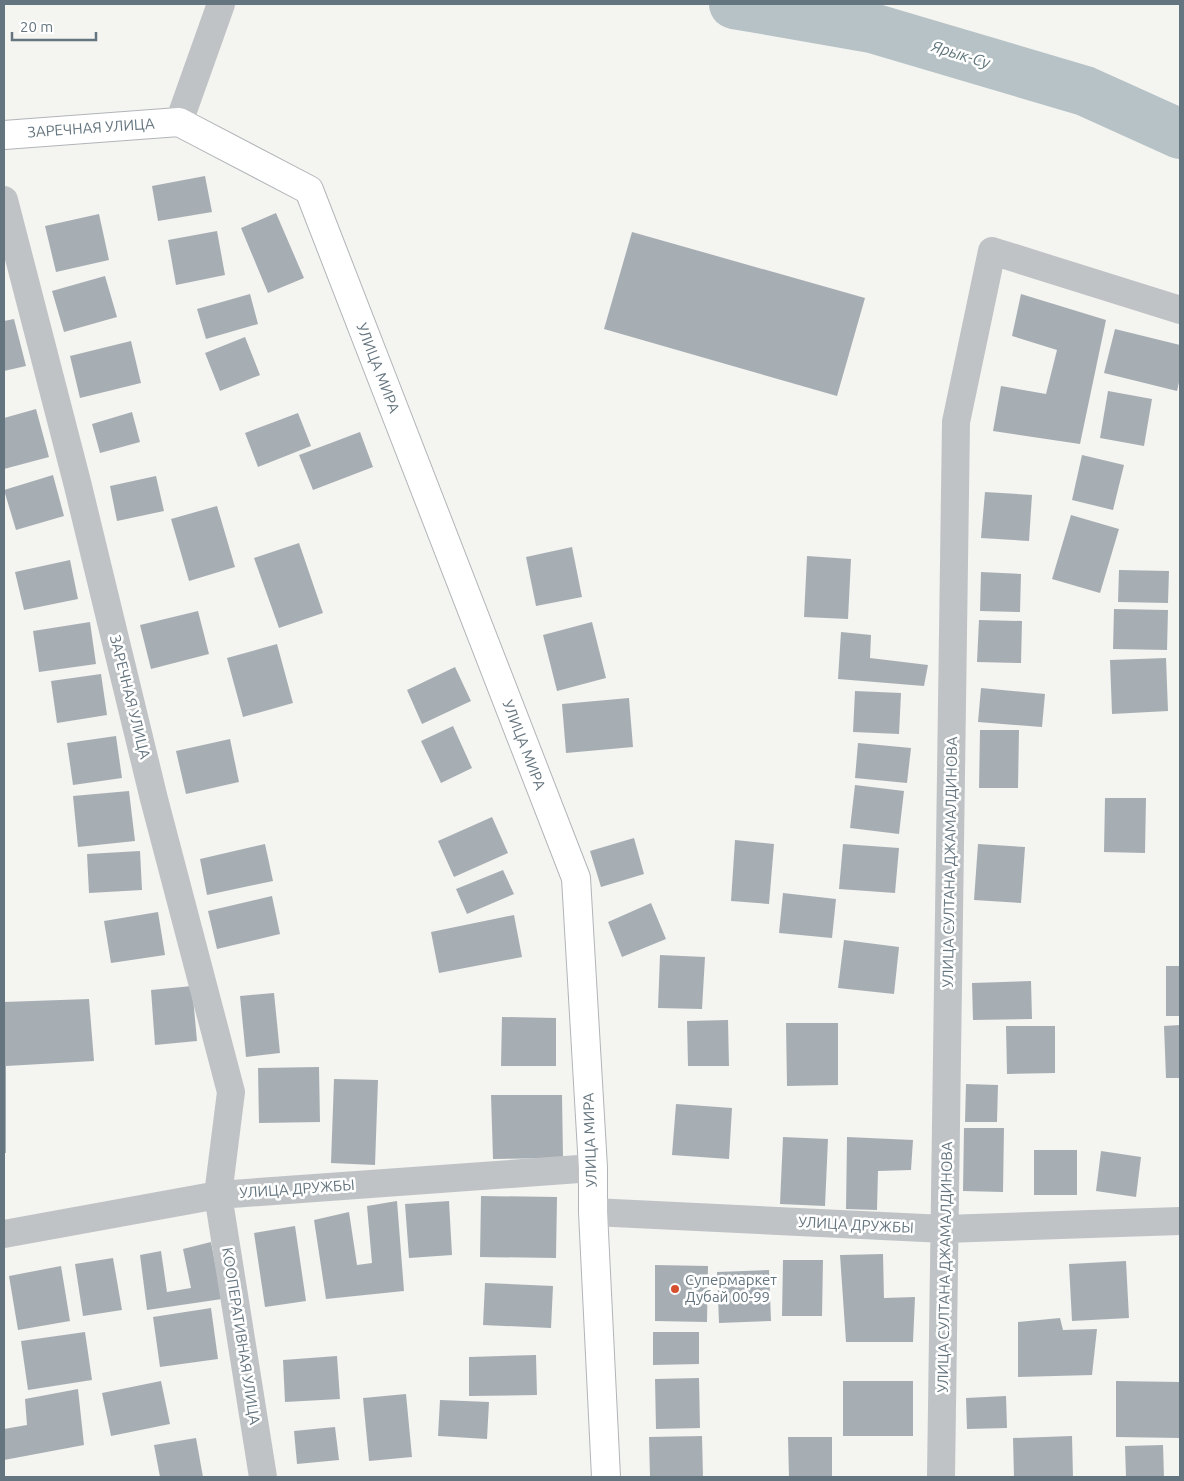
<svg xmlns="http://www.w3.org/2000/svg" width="1184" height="1481" viewBox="0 0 1184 1481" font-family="Ubuntu,sans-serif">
	<rect width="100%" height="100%" fill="#f4f4f1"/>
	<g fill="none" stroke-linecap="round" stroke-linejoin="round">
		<path stroke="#b6c2c5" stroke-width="50" d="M734,4l138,24 213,63 95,43"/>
	</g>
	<path fill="#a7aeb3" d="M205,176l7,36 -54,9 -6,-35z
		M276,213l28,65 -36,15 -27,-65z
		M99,214l10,46 -53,12 -11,-46z
		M217,231l8,44 -49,10 -8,-45z
		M632,232l233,66 -28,98 -233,-67z
		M105,276l12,41 -53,15 -12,-41z
		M250,294l8,30 -52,15 -9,-30z
		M1021,294l85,26 -26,124 -87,-13 8,-45 45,8 11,-44 -45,-14z
		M14,319l12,47 -22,5v-50z
		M1115,329l65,16v33l-3,13 -73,-18z
		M245,337l15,38 -40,16 -15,-38z
		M131,341l10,42 -61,15 -10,-42z
		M1108,391l44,8 -8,47 -44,-8z
		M36,409l13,48 -45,12v-51z
		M132,412l8,30 -40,11 -8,-29z
		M298,413l13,33 -53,21 -13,-34z
		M360,432l13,35 -60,23 -14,-35z
		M1082,455l42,10 -11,45 -41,-10z
		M53,475l11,41 -48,14 -12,-40z
		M156,476l8,35 -47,10 -7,-35z
		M985,492l47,3 -3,46 -48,-3z
		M217,506l18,61 -46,14 -18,-62z
		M1071,515l48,14 -19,64 -48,-14z
		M299,543l24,70 -44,15 -25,-70z
		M572,547l10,50 -46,9 -10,-49z
		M807,556l44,3 -3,60 -44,-2z
		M70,560l8,39 -54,11 -9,-38z
		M1119,570l50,1 -1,32 -50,-1z
		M981,572l40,2 -1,38 -40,-1z
		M1114,609l54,1 -1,40 -54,-1z
		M198,611l11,43 -58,15 -11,-44z
		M979,620l43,1 -1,42 -44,-1z
		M90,622l6,42 -57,8 -6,-41z
		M592,622l14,56 -49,13 -14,-56z
		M841,632l30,3 -1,23 58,7 -4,21 -86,-7z
		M277,644l16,59 -50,14 -16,-59z
		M1166,658l2,53 -56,3 -2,-54z
		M455,667l16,34 -49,23 -15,-34z
		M101,674l6,41 -50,8 -6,-42z
		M981,688l64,6 -3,33 -64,-5z
		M855,691l46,2 -2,41 -46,-2z
		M629,698l4,49 -67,6 -4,-49z
		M453,726l19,42 -31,15 -20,-42z
		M980,730h39l-1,58h-39z
		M116,736l6,42 -49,7 -6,-42z
		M230,739l9,43 -53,12 -10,-43z
		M858,743l53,5 -4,35 -52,-5z
		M855,785l49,6 -5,43 -49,-6z
		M129,791l6,50 -57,6 -5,-51z
		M1105,798h41l-1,55 -41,-1z
		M492,817l16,36 -54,24 -16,-36z
		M634,838l10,36 -43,13 -11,-36z
		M735,840l39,4 -5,60 -38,-3z
		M265,844l8,37 -66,14 -7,-36z
		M843,844l56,4 -4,45 -56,-4z
		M978,844l47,3 -4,56 -47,-3z
		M140,851l2,39 -53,3 -2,-39z
		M503,870l11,24 -47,20 -11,-25z
		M783,893l53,6 -4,39 -53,-5z
		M272,896l8,38 -63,15 -9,-38z
		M651,903l15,36 -44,18 -14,-35z
		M158,912l7,43 -54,8 -7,-42z
		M514,915l8,42 -83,16 -8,-41z
		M844,940l55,7 -5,47 -56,-6z
		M660,955l45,2 -3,52 -44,-1z
		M1166,966h14v50h-14z
		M1031,981l1,38 -59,1 -1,-37z
		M192,986l5,55 -42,4 -4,-55z
		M274,993l6,60 -34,4 -6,-61z
		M89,999l5,62 -88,5v87h-2v-151z
		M502,1017l54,1v48h-55z
		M728,1020l1,46h-41l-1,-45z
		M786,1023h52v62l-51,1z
		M1180,1025v53h-14l-2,-52z
		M1006,1026h49v47l-48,1z
		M319,1067l1,55 -61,1 -1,-55z
		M334,1079l44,1 -3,85 -44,-2z
		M966,1084l32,1 -1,37h-32z
		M491,1095h71l1,63 -70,1z
		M676,1104l56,4 -3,51 -57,-4z
		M964,1128h40l-1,64 -40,-1z
		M783,1137l45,2 -3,67 -45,-2z
		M847,1137l66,3 -2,30 -33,1 -1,39 -31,-1z
		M1034,1150h43v45h-43z
		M1101,1151l40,6 -5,40 -40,-6z
		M481,1196l76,1 -1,61 -76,-1z
		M397,1201l7,90 -78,8 -12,-79 35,-8 8,53 15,-2 -5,-57z
		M449,1201l3,54 -43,3 -4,-54z
		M295,1226l11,75 -41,6 -11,-74z
		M211,1242l11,57 -75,11 -7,-55 21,-4 6,41 24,-4 -8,-39z
		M883,1254l1,44 31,-1 -2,45h-67l-6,-87z
		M113,1258l9,52 -39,6 -8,-52z
		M783,1260h40l-1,56h-40z
		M1126,1261l3,57 -57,3 -3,-57z
		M655,1265l53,1 -1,56 -52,-1z
		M61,1266l9,55 -52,9 -9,-54z
		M769,1270l2,51 -52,2 -2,-51z
		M485,1283l68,3 -2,42 -68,-3z
		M211,1308l7,51 -58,8 -7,-50z
		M1060,1318l3,12 34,-1 -5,46 -74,2v-55z
		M85,1332l7,48 -64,10 -7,-49z
		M653,1332h46v32l-46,1z
		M536,1355l1,40 -68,1v-39z
		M337,1356l3,43 -55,3 -2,-42z
		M699,1378l1,50 -44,1 -1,-50z
		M161,1381l9,43 -59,12 -9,-43z
		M843,1381h70v55h-70z
		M1116,1381l64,1v56l-64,-1z
		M78,1389l6,56 -80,15v-31l23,-4 -2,-26z
		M406,1394l6,63 -43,4 -6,-63z
		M1006,1396l1,32 -40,1 -1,-31z
		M440,1400l49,2 -2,37 -49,-3z
		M335,1427l4,33 -42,4 -3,-33z
		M702,1436l1,41h-53l-1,-40z
		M1072,1436l1,41h-59l-1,-39z
		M788,1437h44v40h-43z
		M196,1438l7,39h-43l-6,-32z
		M1163,1445l1,32h-38l-1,-31z"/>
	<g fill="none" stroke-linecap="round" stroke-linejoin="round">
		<g stroke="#b1b5b8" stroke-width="30">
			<path id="major" d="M4,135l175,-13 130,68 267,688 17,290v44l13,265"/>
		</g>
		<path stroke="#bfc3c6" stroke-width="28" d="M179,122l42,-118
			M4,200l73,282 77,317 77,293 -13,103 45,282
			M593,1212l352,17 235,-8
			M4,1234l214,-39 375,-27
			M941,1477l15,-1055 36,-171 188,59"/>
		<use href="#major" stroke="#fff" stroke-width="28"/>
	</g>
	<circle fill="#d6502f" stroke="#fff" stroke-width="2" cx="675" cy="1289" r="5"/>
	<g text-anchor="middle" stroke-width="5" stroke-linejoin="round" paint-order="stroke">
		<g font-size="15" fill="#65757f" stroke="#fff">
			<text transform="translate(91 128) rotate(-4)" y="5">ЗАРЕЧНАЯ УЛИЦА</text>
			<text transform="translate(378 368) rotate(69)" y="5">УЛИЦА МИРА</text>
			<text transform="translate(130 697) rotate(76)" y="5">ЗАРЕЧНАЯ УЛИЦА</text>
			<text transform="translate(524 745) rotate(69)" y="5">УЛИЦА МИРА</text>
			<text transform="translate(950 862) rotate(-89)" y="5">УЛИЦА СУЛТАНА ДЖАМАЛДИНОВА</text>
			<text transform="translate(590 1140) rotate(-92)" y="5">УЛИЦА МИРА</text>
			<text transform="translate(297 1189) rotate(-4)" y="5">УЛИЦА ДРУЖБЫ</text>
			<text transform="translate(856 1225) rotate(3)" y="5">УЛИЦА ДРУЖБЫ</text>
			<text transform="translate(945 1267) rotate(-89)" y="5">УЛИЦА СУЛТАНА ДЖАМАЛДИНОВА</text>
			<text transform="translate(241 1336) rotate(81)" y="5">КООПЕРАТИВНАЯ УЛИЦА</text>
		</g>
		<g font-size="15" fill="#65757f" stroke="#fff" text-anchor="start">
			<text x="685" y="1285">Супермаркет<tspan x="685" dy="17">Дубай 00-99</tspan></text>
		</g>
		<g font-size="16" font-style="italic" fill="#61777d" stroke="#fff">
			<text transform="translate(961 54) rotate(17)" y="6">Ярык-Су</text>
		</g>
	</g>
	<rect width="1184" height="1481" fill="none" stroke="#65757f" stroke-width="10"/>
	<path d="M12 32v8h84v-8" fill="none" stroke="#65757f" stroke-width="2.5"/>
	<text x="20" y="32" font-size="15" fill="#65757f" stroke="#ffffff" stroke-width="4" paint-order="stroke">20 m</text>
</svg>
